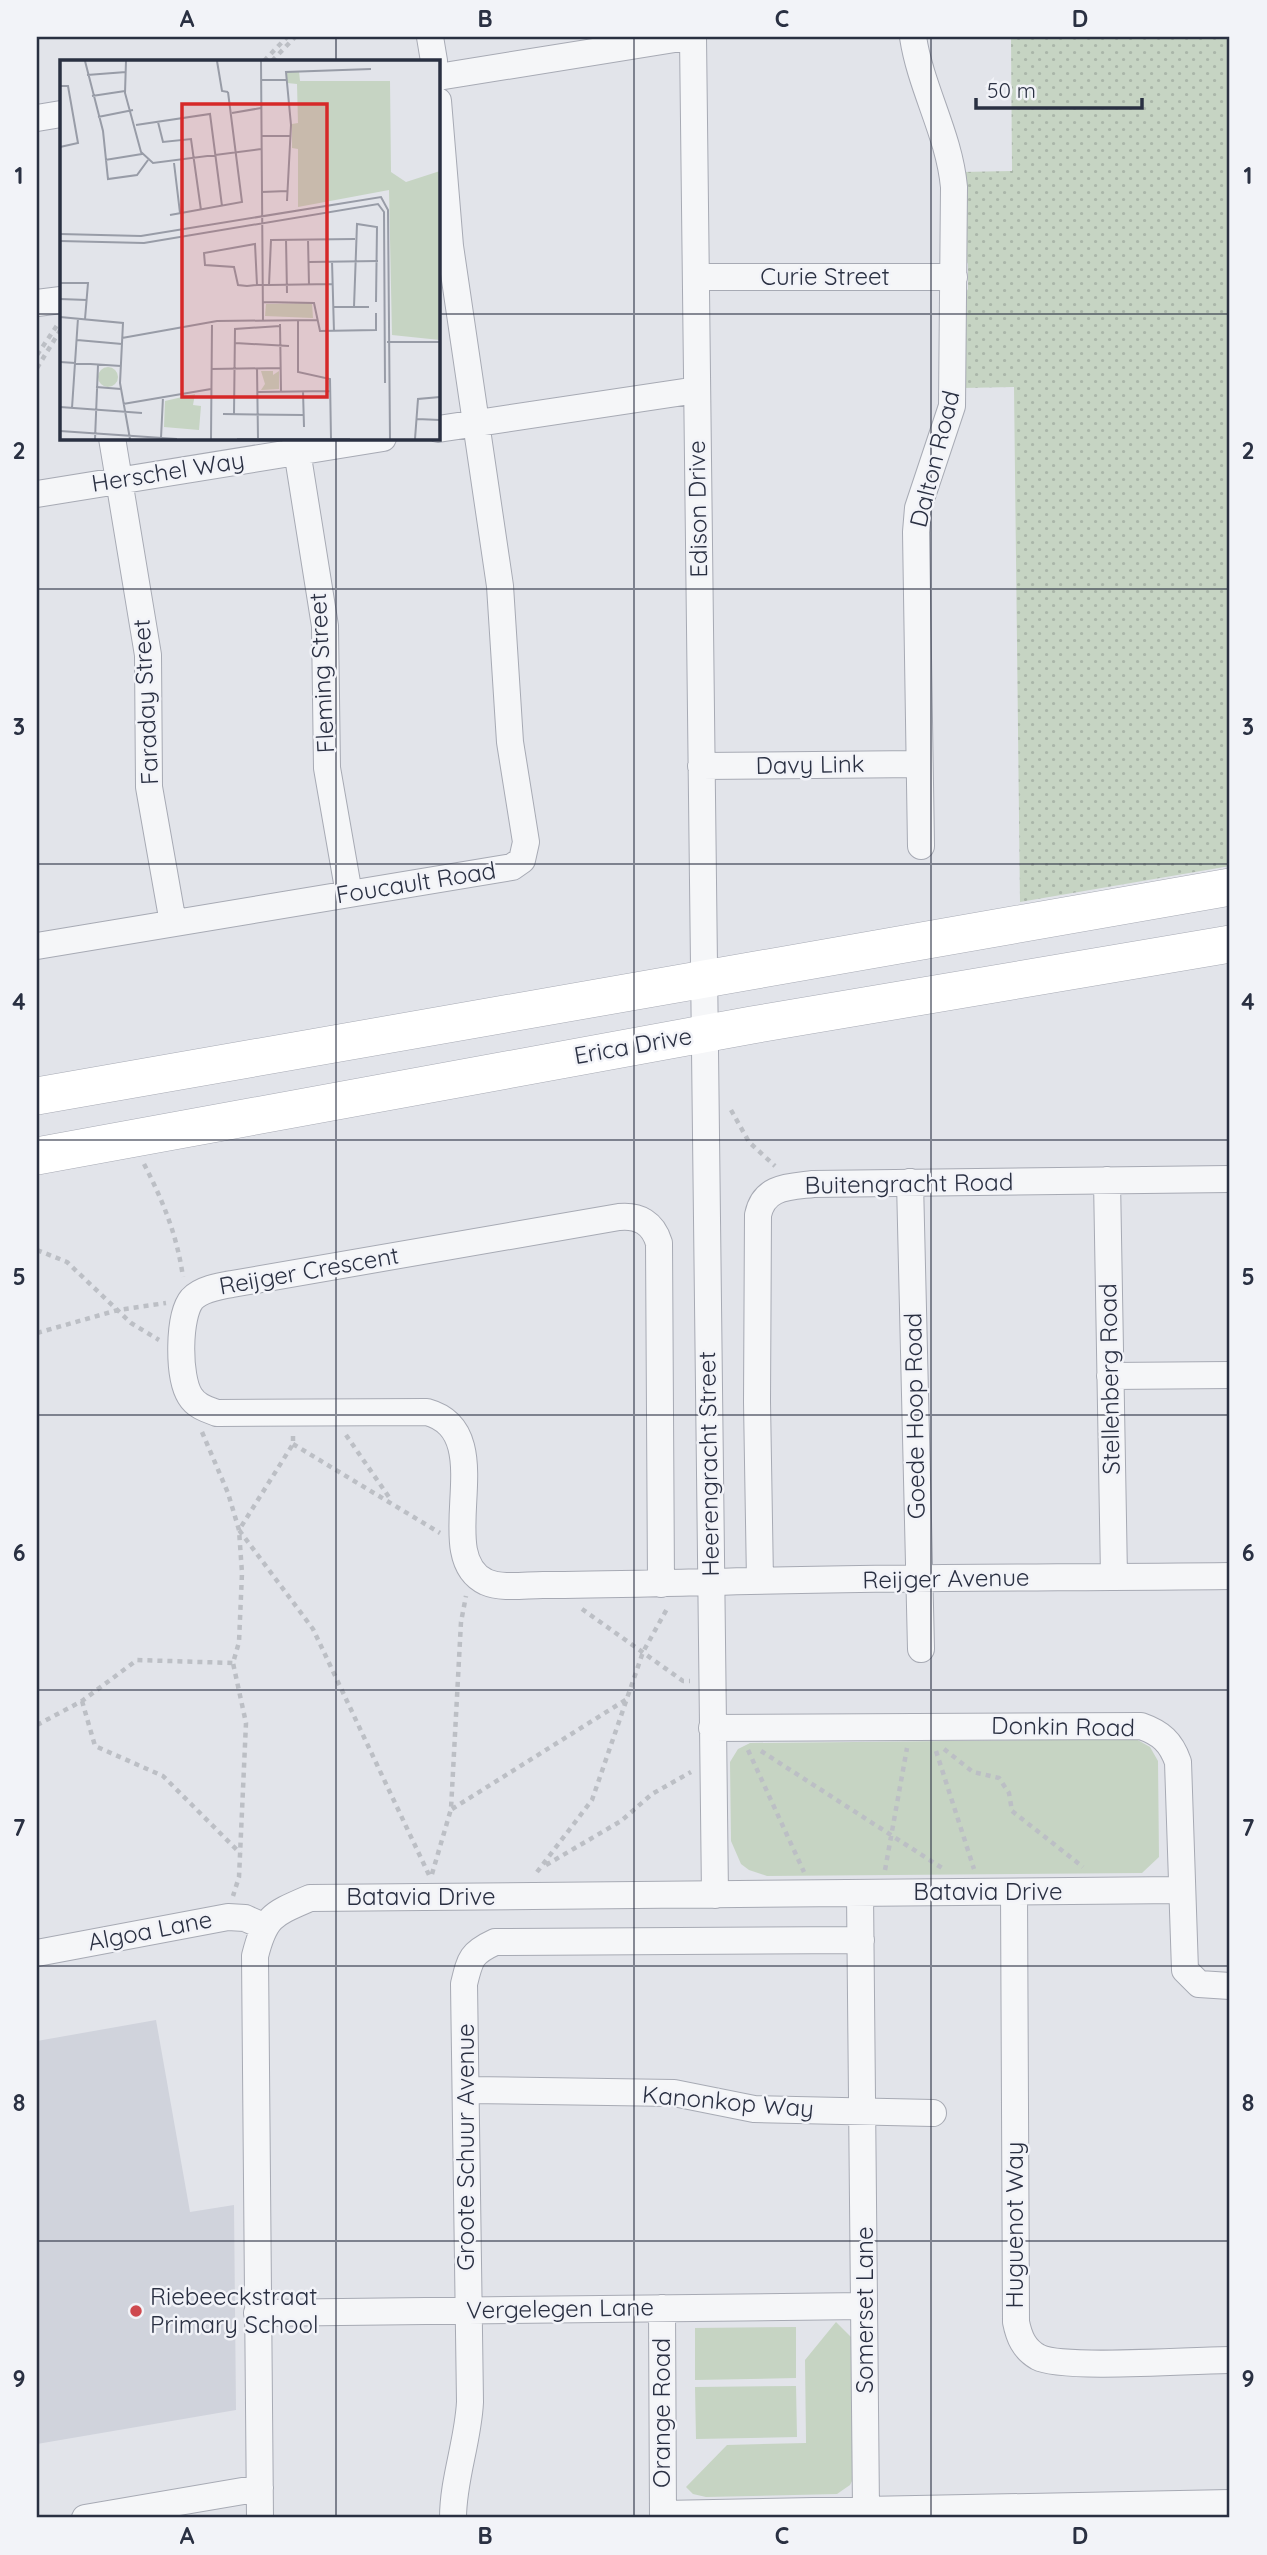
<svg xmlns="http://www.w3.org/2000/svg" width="1267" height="2555" viewBox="0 0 1267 2555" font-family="Quicksand,sans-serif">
	<defs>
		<pattern id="grass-dots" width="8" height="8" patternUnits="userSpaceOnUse" patternTransform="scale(1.75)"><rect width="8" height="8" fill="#c6d4c3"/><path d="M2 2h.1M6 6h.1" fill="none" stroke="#aab6a9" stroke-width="1.8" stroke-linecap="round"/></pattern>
	</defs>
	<rect width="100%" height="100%" fill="#e2e4ea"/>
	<path fill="#d0d3dc" d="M156,2020l34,192 44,-7 2,205 -199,34v-403z"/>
	<path fill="url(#grass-dots)" d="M1011,37h219v829l-210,36 -6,-515 -52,1 -1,-88 7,-11v-25l-8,-13 1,-79 51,-1z"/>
	<path fill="#c6d4c3" d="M1136,1739l14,8 8,14 1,96 -17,16 -375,3 -18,-6 -8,-6 -10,-23 -1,-79 8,-13 12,-6z
		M836,2322l16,16 1,141 -3,6 -13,9 -131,3 -13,-3 -7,-7 41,-42 79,-2 -1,-83z
		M796,2327v51l-101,2v-52z
		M796,2386l1,51 -101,2 -1,-52z"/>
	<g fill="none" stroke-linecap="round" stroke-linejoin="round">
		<g stroke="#a7aab4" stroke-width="28">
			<path id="minor" d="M430,37l4,24
				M693,37l22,1858
				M913,37c8,52 36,97 41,150l-2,219 -34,102 -2,24 5,314
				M438,77l249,-40
				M37,118l24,-4
				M696,277h258
				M37,303l24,-3
				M438,429l259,-39
				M112,438l36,217 1,132 24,136
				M295,438l30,188 2,142 22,126
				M37,494l346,-56
				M701,766l218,-2
				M37,946l475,-79 10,-7 4,-18 -16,-100 -10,-156 -50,-340 -12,-145
				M1107,1180l7,397
				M910,1182l11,467
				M1110,1376l120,-1
				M760,1581l-3,-179 1,-187c6,-29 31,-28 55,-31l417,-5
				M661,1584l-2,-341c-6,-20 -20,-28 -40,-26l-387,67c-12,2 -31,5 -40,15 -14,17 -14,78 -2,97 6,10 16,13 27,17l210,-1c76,21 2,143 59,170 16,7 39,3 57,3 57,0 113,-2 169,-3 173,-5 346,-4 518,-6
				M712,1728l429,-2c20,7 30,16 37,36l7,208 14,14 31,2
				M1014,1892l2,430c3,15 8,27 22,35 24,13 157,3 192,3
				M860,1893l6,616
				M37,1953l191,-36 17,1 18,8
				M467,2090l207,3 80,16 179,4
				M662,2308l1,210
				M257,2313l607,-7
				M663,2514l567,-11
				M85,2518l175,-30
				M260,2518l-5,-562c10,-40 18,-42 55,-58l871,-8
				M453,2518c0,-39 15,-76 17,-116l-6,-418c6,-25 7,-31 31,-42l366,-2"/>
		</g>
		<g stroke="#a7aab4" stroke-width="38">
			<path id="secondary" d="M37,1096l1193,-209
				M37,1156l715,-131 478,-81"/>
		</g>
		<path stroke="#bcbfc5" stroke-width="4.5" stroke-dasharray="5 5" stroke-linecap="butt" d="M264,61l23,-24
			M272,61l23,-24
			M37,355l21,-31
			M37,368l24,-39
			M731,1110l18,32 26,24
			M144,1164c19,37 33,71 39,113
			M37,1250l30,12 64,61 28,17
			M37,1333l81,-23 48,-7
			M202,1432l26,61 11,37 3,43 -3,69 -6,21 13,60 -7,154 -6,19
			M346,1435l45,65
			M293,1436v8l-54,86 74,99 116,246
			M293,1444l147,89
			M582,1609l101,72h7
			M82,1701l13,45 68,30 77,77
			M37,1725l45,-24 55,-41 96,3
			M944,1749l29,23 26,6 10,15 3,18 71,56
			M748,1750l56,122
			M761,1751l181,117
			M936,1751l38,118
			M452,1809l175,-110
			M546,1865l75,-44 31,-27 39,-22
			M885,1870l22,-122
			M537,1872l55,-72 51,-148 25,-45
			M432,1874l19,-65 10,-187 5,-26"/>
		<use href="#minor" stroke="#f5f6f8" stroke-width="26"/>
		<use href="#secondary" stroke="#fff" stroke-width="37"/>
	</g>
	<path fill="none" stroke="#2a3042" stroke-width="2" stroke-opacity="0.55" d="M336,37v24M634,37v2481M931,37v2481M37,314h24M438,314h792M336,438v2080M37,589h1193M37,864h1193M37,1140h1193M37,1415h1193M37,1690h1193M37,1966h1193M37,2241h1193"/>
	<circle fill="#ce494f" stroke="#f2f3f8" stroke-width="2.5" cx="136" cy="2311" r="7"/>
	<g text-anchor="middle" stroke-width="5" stroke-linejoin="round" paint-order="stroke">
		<g font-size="24" fill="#2a3042" stroke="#f2f3f8">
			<text x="825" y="285">Curie Street</text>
			<text transform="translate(935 459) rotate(-76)" y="8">Dalton Road</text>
			<text transform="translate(168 472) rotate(-9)" y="8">Herschel Way</text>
			<text transform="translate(698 509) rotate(-91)" y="8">Edison Drive</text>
			<text transform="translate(322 673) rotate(-93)" y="8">Fleming Street</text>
			<text transform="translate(146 702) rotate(-93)" y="8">Faraday Street</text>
			<text transform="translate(810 765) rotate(-1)" y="8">Davy Link</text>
			<text transform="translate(416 883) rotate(-9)" y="8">Foucault Road</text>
			<text transform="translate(633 1046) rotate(-10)" y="8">Erica Drive</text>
			<text transform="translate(909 1184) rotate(-1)" y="8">Buitengracht Road</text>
			<text transform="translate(309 1271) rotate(-10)" y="8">Reijger Crescent</text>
			<text transform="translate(1110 1379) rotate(-91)" y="8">Stellenberg Road</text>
			<text transform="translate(915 1416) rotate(-91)" y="8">Goede Hoop Road</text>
			<text transform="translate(709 1464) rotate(-91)" y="8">Heerengracht Street</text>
			<text transform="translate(946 1579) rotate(-1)" y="8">Reijger Avenue</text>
			<text transform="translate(1063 1727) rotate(1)" y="8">Donkin Road</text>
			<text x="988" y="1900">Batavia Drive</text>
			<text x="421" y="1905">Batavia Drive</text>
			<text transform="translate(150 1931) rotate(-11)" y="8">Algoa Lane</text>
			<text transform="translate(728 2102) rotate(5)" y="8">Kanonkop Way</text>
			<text transform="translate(466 2147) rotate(-90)" y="8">Groote Schuur Avenue</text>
			<text transform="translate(1015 2225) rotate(-90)" y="8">Huguenot Way</text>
			<text transform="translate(560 2309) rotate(-1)" y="8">Vergelegen Lane</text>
			<text transform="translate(865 2310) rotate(-90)" y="8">Somerset Lane</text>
			<text transform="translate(662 2413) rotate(-90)" y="8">Orange Road</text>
		</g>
		<g font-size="24" fill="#2a3042" stroke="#f2f3f8" text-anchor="start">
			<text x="150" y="2305">Riebeeckstraat<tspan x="150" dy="28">Primary School</tspan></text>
		</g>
	</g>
	<g transform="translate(60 60)">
		<rect width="380" height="380" fill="#e2e4ea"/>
		<path d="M239,11l1,10h90l1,91 15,10 34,-11v169l-48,-5 -3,-145 -91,17v-58l-6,-1v-24l6,-1 -1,-39 -10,-1v-11zM135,334l-2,11 8,1 -2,24 -35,-3 1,-26z" fill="#c6d4c3"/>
		<path d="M252,243l1,15 -48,-2 1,-12zM38 317a10 10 0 1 1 20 0a10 10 0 1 1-20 0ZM201,311h12v4l6,-4v18l-18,1 4,-6z" fill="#c6d4c3"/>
		<path fill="none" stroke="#989ca7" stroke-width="2" d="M25,1l18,70 5,48 29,-4 11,-15M66,1l-1,32 16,59 12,11 108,-14M157,1l5,30 6,1M201,1l2,260M27,15l39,-3M201,20h25M0,26h8l10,57 -18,4M32,36l33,-5M172,53l29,-5M38,57l35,-7M98,62l5,20 28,-3 10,71M76,65l74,-11 12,92M201,76h30M45,100l37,-6M114,103l6,50M202,132l25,-1M227,141l4,-76 -5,-53 85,-3M110,155l72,-13 -14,-110M0,174l81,2 240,-39 7,13 2,229M226,179l1,54M248,179l1,46M0,181l84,2 234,-39 6,8 1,171M272,201l2,71M249,202l69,-1M0,223h28l-3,36M197,225l-2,-41 -51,9 1,12 29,2 4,18 9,1 10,-1h12l63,-1M209,225l2,-45 84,-1M0,239l27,1M203,242l51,1 6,28 56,-1v-17M273,247h36M294,247l3,-83 20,3 -1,75M0,257l63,6 -3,60 10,56M238,261v51l32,7 1,60M220,264l1,67M62,278l95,-17 100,-1M17,280l45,4M327,282h53M175,283l54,3M0,302l61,4M197,308l1,71M151,309l70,-1M36,327l25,2M243,331l1,36M198,332l72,-1M63,344l88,-15M0,347l82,6M12,348l6,-90M163,354l80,1M174,354l1,-85 45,-3M357,359l23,1M0,371l117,8M101,378l2,-41M35,379l3,-74M151,379l1,-114M177,379h113M355,379l3,-40 22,-2"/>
		<path fill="#d62828" fill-opacity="0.15" stroke="#d62828" stroke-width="3.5" d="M122,44h145v293h-145z"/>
		<rect width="380" height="380" fill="none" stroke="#2a3042" stroke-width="3.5"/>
	</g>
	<rect width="1267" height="2555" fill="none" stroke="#f2f3f8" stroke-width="77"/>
	<path d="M976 98v10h166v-10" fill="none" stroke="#2a3042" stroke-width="3.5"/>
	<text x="987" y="98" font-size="21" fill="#2a3042" stroke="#f2f3f8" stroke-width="5" paint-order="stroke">50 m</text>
	<rect x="38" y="38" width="1190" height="2478" fill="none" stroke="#2a3042" stroke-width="2.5"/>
	<g font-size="23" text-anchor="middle" font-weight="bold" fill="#2a3042">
		<text x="187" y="27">A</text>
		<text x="485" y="27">B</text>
		<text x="782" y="27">C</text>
		<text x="1080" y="27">D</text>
		<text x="19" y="184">1</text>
		<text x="1248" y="184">1</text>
		<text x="19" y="459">2</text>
		<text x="1248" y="459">2</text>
		<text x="19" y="735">3</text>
		<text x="1248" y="735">3</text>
		<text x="19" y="1010">4</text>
		<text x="1248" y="1010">4</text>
		<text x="19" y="1285">5</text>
		<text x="1248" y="1285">5</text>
		<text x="19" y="1561">6</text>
		<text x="1248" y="1561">6</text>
		<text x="19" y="1836">7</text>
		<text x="1248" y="1836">7</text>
		<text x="19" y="2111">8</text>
		<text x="1248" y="2111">8</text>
		<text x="19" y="2387">9</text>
		<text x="1248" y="2387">9</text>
		<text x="187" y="2544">A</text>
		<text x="485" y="2544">B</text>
		<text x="782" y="2544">C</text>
		<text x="1080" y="2544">D</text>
	</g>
</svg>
